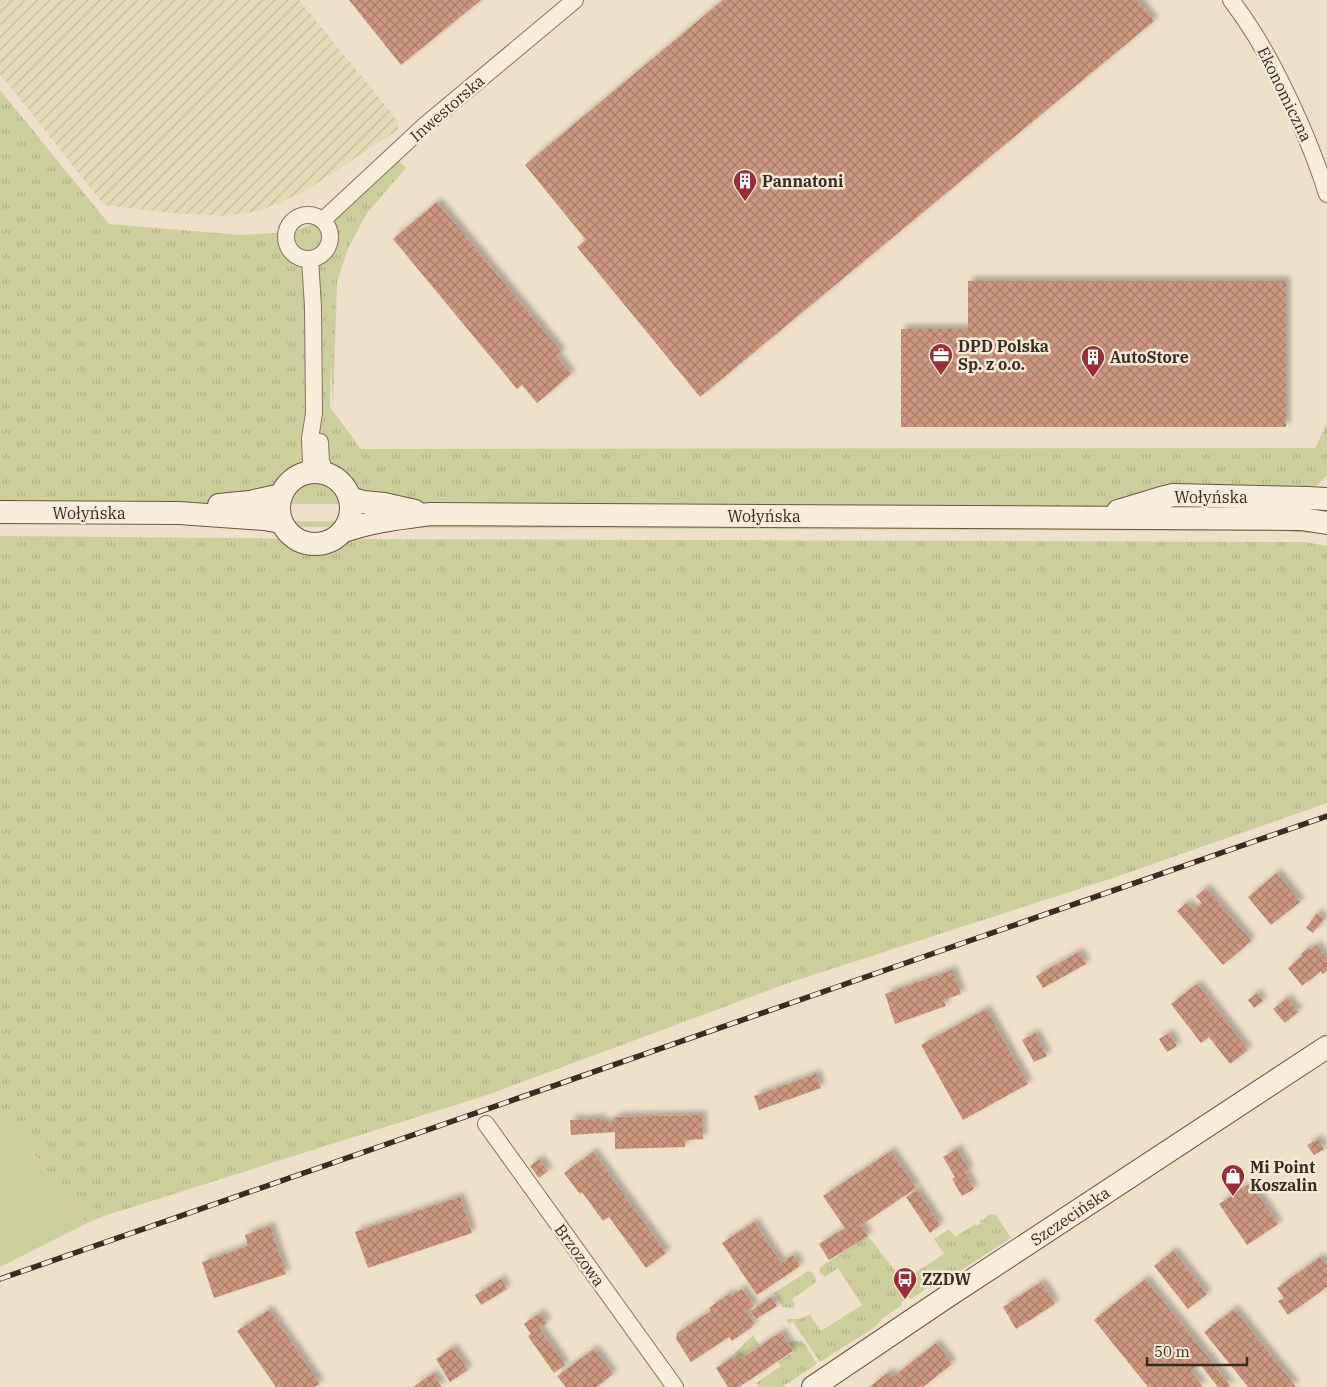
<svg xmlns="http://www.w3.org/2000/svg" width="1327" height="1387" viewBox="0 0 1327 1387" font-family="'IBM Plex Serif',serif">
	<defs>
		<pattern id="farmland-furrows" width="10" height="10" patternUnits="userSpaceOnUse" patternTransform="scale(1.25)"><rect width="10" height="10" fill="#e5d9b6"/><path d="M-1 1l2-2M0 10L10 0M9 11l2-2" fill="none" stroke="#c5ba9c"/></pattern>
		<pattern id="grass-tufts" width="24" height="20" patternUnits="userSpaceOnUse" patternTransform="scale(1.25)"><rect width="24" height="20" fill="#ccce9c"/><path d="M3 7l-1-3M5 7V3M7 7l1-3M15 17l-1-3M17 17v-4M19 17l1-3" fill="none" stroke="#b0b186"/></pattern>
		<pattern id="building-cross-hatch" width="8" height="8" patternUnits="userSpaceOnUse" patternTransform="scale(1.25)"><rect width="8" height="8" fill="#cd987f"/><path d="M0 0l8 8M0 8l8-8" fill="none" stroke="#a87c68"/></pattern>
		<filter id="shadow"><feDropShadow dx="4.5" dy="-4.5" stdDeviation="2.5" flood-color="#0004"/></filter>
	</defs>
	<rect width="100%" height="100%" fill="#efe0c9"/>
	<path fill="url(#farmland-furrows)" d="M0,0h299l98,120 1,10 -96,63 -43,18 -34,5 -55,-3 -66,-8 -104,-131z"/>
	<path fill="url(#grass-tufts)" d="M0,90l109,134 132,11 49,-3 31,-11 29,-19 49,-41 7,7 -39,45 -19,35 -11,34 -4,126 -2,-49 -1,48 31,42 954,-1 12,-24v51l-15,15 -208,20 -226,-4 -878,-3z
		M288,521l1039,7v6l-49,-3 -998,-4z
		M0,536l327,3 978,3 22,4v257l-217,76 -319,103 -301,112 -386,122 -17,7 -87,-113z
		M989,1214l7,1 15,23 -59,38 -12,3 -29,20 -2,-2 -8,5 1,3 -19,13 -8,9 -55,35 -27,-40 -4,2 -3,-5h13l11,-4 11,16 41,-26 -24,-37 -13,9 -5,-4 -1,-5 49,-32 35,45 41,-27 -10,-15 15,-10 6,8 20,-13 2,2 4,-3 -1,-2 2,-2 1,2z
		M808,1271c5,1 8,6 8,11l-24,17 3,5 -1,4 -11,-1 -9,-14z
		M753,1335l6,10 -19,13 -3,-4 -21,14 15,-11z
		M794,1341h7l2,1 14,22 -35,23h-23l-3,-4 25,-17 -3,-4 16,-10 -5,-9z"/>
	<path fill="#ccce9c" d="M0,1110l87,113 -87,44z"/>
	<path fill="url(#building-cross-hatch)" filter="url(#shadow)" d="M349,0h132l-80,65z
		M723,0h414l17,21 -454,376 -123,-150 9,-7 -61,-75z
		M437,202l124,150 -5,4 15,18 -34,29 -15,-18 -5,4 -124,-150z
		M968,281h318v146h-385v-98h67z
		M1277,873l23,29 -29,23 -23,-28z
		M1206,888l45,53 -28,24 -46,-54 10,-8 6,7 9,-7 -6,-7z
		M1317,913l7,6 -11,14 -7,-5z
		M1316,945l11,14v12l-4,3 -2,-3 -19,15 -14,-18 14,-12 -1,-2 7,-6 2,2z
		M1079,952l7,12 -43,24 -7,-12z
		M952,970l9,24 -18,6 3,6 -51,18 -10,-30z
		M1197,984l51,66 -18,14 -21,-27 -8,6 -30,-39z
		M1257,993l6,8 -9,7 -6,-8z
		M1287,998l11,14 -13,11 -12,-14z
		M986,1009l42,75 -65,36 -42,-75z
		M1035,1033l12,23 -13,6 -12,-22z
		M1169,1033l8,13 -10,6 -8,-13z
		M816,1074l5,14 -62,22 -5,-14z
		M702,1115l1,24 -18,1v7l-70,2v-17l-44,3 -1,-15 30,-1 1,3h13v-5z
		M1318,1139l6,10 -10,6 -7,-10z
		M957,1149l12,21 -4,3 9,16 -12,7 -10,-17 3,-2 -12,-20z
		M891,1151l25,37 -55,37 7,11 -39,24 -10,-16 26,-16 -22,-32z
		M593,1152l73,101 -20,15 -37,-51 -6,4 -21,-29 -2,2 -16,-21z
		M539,1159l9,12 -9,7 -9,-12z
		M1250,1183l28,41 -31,21 -28,-41z
		M917,1190l23,35 -10,8 -24,-36z
		M460,1197l12,36 -104,35 -13,-36z
		M754,1222l27,41 12,-8 7,11 -43,29 -35,-52z
		M270,1226l16,48 -72,24 -12,-36 46,-16 -3,-11z
		M1173,1251l34,43 -19,15 -34,-43z
		M1320,1257l7,10v20l-39,28 -10,-14 6,-3 -7,-10z
		M501,1279l6,10 -26,16 -6,-10z
		M1145,1279l63,78 23,30h-13l-18,-23 -9,7 12,16h-55l-54,-67z
		M1041,1282l14,22 -39,25 -13,-22z
		M742,1289l12,17 -8,5 8,12 -2,4 -20,14 -3,-4 -38,25 -15,-23 1,-6 34,-22 -2,-3 21,-15 2,3z
		M771,1297l6,9 -21,13 -5,-8z
		M1234,1309l62,78h-48l-44,-55z
		M269,1310l51,74 -5,3h-39l-39,-56z
		M540,1313l7,10 -8,5 26,37 -11,8 -26,-37 3,-2 -7,-10z
		M781,1332l12,19 -54,36h-11l-12,-19 21,-13 3,4z
		M936,1343l16,21 -29,23h-54l20,-15 4,5z
		M453,1348l15,22 -18,12 -14,-23z
		M594,1349l19,25 -16,13h-31l-9,-11z
		M433,1373l9,14h-29z"/>
	<g fill="none" stroke-linecap="round" stroke-linejoin="round">
		<g stroke="#8c715d" stroke-width="18">
			<path id="street" d="M1231,0c19,25 34,50 48,78 19,38 35,75 48,116
				M286 237a22 22 0 1 1 44 0a22 22 0 1 1-44 0Z
				M323,220l100,-93 152,-127
				M320,442l1,20 5,11
				M308,472l3,-10 -1,-23 4,-26 -1,-106 -3,-48
				M486,1124l189,263"/>
		</g>
		<g stroke="#6e5340" stroke-width="24">
			<path id="secondary" d="M279 508a36 36 0 1 1 72 0a36 36 0 1 1-72 0Z
				M350,498l13,4 21,2 31,7
				M219,505l31,-3 31,-7
				M1118,511l43,-13 12,-3 134,3 20,1
				M0,512l179,1 85,6 17,3
				M344,531c28,-10 57,-13 87,-17l870,5 26,4
				M813,1387l132,-89 382,-251"/>
		</g>
		<use href="#street" stroke="#f9eedc" stroke-width="16"/>
		<use href="#secondary" stroke="#f9eedc" stroke-width="22"/>
		<g stroke="#3c2b21" stroke-width="5.5">
			<path id="rail" d="M0,1279l1327,-463"/>
		</g>
		<use href="#rail" stroke="#f6ebd8" stroke-width="4" stroke-dasharray="11" stroke-linecap="butt"/>
	</g>
	<defs>
		<g id="building-pin" transform="scale(1.25)"><path d="M0 17L-7.5 6A9.5 9.5 0 1 1 7.5 6Z" fill="#9b2d38" stroke="#f6ebd8"/><path d="M-4-6H4V6H1V3H-1V6H-4ZM-2.5-4.3h1.7v1.8h-1.7ZM.8-4.3h1.7v1.8H.8ZM-2.5-1h1.7V.8h-1.7ZM.8-1h1.7V.8H.8Z" fill="#fff"/></g>
		<g id="office-pin" transform="scale(1.25)"><path d="M0 17L-7.5 6A9.5 9.5 0 1 1 7.5 6Z" fill="#9b2d38" stroke="#f6ebd8"/><path d="M-6-3h4V-5.5h4V-3h4V5H-6ZM-1-4.5V-3h2v-1.5ZM-6 0V1H6V0Z" fill="#fff"/></g>
		<g id="shop-pin" transform="scale(1.25)"><path d="M0 17L-7.5 6A9.5 9.5 0 1 1 7.5 6Z" fill="#9b2d38" stroke="#f6ebd8"/><path d="M-5-2.5h2.3a2.7 3.5 0 0 1 5.4 0H5L5.5 6h-11ZM-1.5-2.5h3a1.5 2.3 0 0 0-3 0Z" fill="#fff"/></g>
		<g id="bus-pin" transform="scale(1.25)"><path d="M0 17L-7.5 6A9.5 9.5 0 1 1 7.5 6Z" fill="#9b2d38" stroke="#f6ebd8"/><path d="M-5-6H5V4H4V6H2V4H-2V6H-4V4H-5ZM-3.5-4V0h7V-4ZM-3.5 1.2v1.5H-2V1.2ZM2 1.2v1.5H3.5V1.2Z" fill="#fff"/></g>
	</defs>
	<g fill-rule="evenodd">
		<use href="#building-pin" x="745" y="181"/>
		<use href="#office-pin" x="941" y="355"/>
		<use href="#building-pin" x="1093" y="357"/>
		<use href="#shop-pin" x="1233" y="1176"/>
		<use href="#bus-pin" x="905" y="1279"/>
	</g>
	<g text-anchor="middle" stroke-width="5" stroke-linejoin="round" paint-order="stroke">
		<g font-size="16" fill="#3c2b21" stroke="#f6ebd8">
			<text transform="translate(1285 94) rotate(64)" y="6">Ekonomiczna</text>
			<text transform="translate(447 108) rotate(-41)" y="6">Inwestorska</text>
			<text x="1211" y="503">Wołyńska</text>
			<text x="89" y="519">Wołyńska</text>
			<text x="764" y="522">Wołyńska</text>
			<text transform="translate(1070 1216) rotate(-34)" y="6">Szczecińska</text>
			<text transform="translate(580 1255) rotate(54)" y="6">Brzozowa</text>
		</g>
		<g font-size="16" font-weight="bold" fill="#3c2b21" stroke="#f6ebd8" text-anchor="start">
			<text x="762" y="187">Pannatoni</text>
			<text x="958" y="352">DPD Polska<tspan x="958" dy="18">Sp. z o.o.</tspan></text>
			<text x="1110" y="363">AutoStore</text>
			<text x="1250" y="1173">Mi Point<tspan x="1250" dy="18">Koszalin</tspan></text>
			<text x="922" y="1285">ZZDW</text>
		</g>
	</g>
	<path d="M1147 1357v8h100v-8" fill="none" stroke="#3c2b21" stroke-width="2.5"/>
	<text x="1154" y="1357" font-size="15" fill="#3c2b21" stroke="#f6ebd8" stroke-width="4" paint-order="stroke">50 m</text>
</svg>
